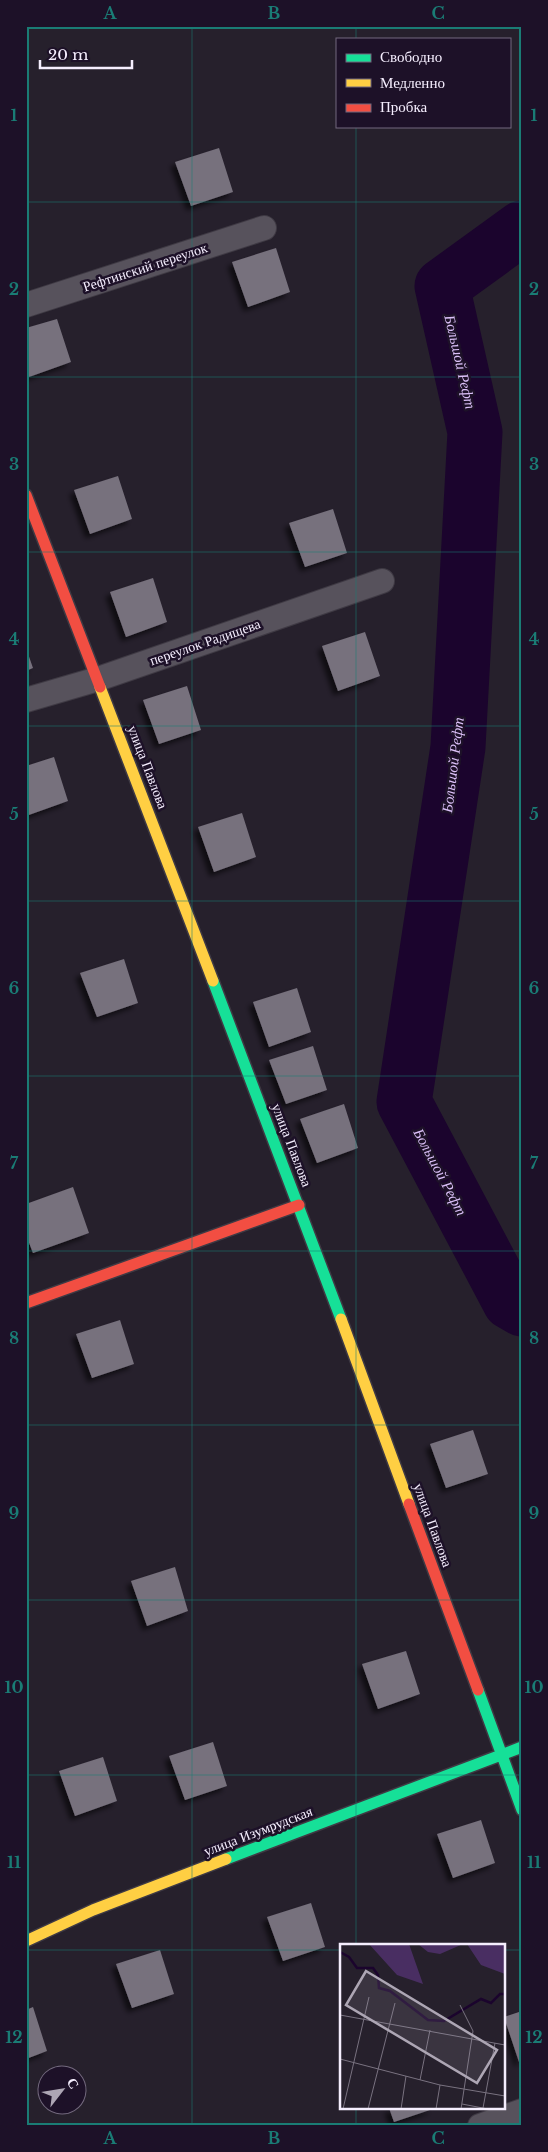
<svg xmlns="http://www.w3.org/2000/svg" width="548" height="2152" viewBox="0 0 548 2152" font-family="'Libre Baskerville',serif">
	<defs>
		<filter id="shadow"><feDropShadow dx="-4.5" dy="4.5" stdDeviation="2.5" flood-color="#0009"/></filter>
	</defs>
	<rect width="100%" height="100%" fill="#26202c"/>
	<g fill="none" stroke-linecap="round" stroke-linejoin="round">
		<path stroke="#1b042d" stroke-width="55" d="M522,228l-80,58 33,146 -17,315 -54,355 106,200 12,7"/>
	</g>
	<path fill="#77717d" filter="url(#shadow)" d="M219,148l14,44 -42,14 -16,-44z
		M276,248l14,44 -42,15 -16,-45z
		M57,319l14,43 -42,15 -3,-8v-41z
		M118,476l14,43 -42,15 -16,-44z
		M333,509l14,44 -42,14 -16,-44z
		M153,578l14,44 -41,15 -16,-45z
		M365,632l15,44 -42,15 -16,-45z
		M26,648l7,20 -7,3z
		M187,686l14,44 -42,14 -16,-44z
		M54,757l14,44 -42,15v-50z
		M242,813l14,44 -42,15 -16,-45z
		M124,959l14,44 -41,14 -17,-44z
		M297,988l14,44 -42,15 -16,-45z
		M313,1046l14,44 -41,14 -17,-44z
		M344,1104l14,44 -41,15 -17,-44z
		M73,1187l16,46 -56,20 -7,-18v-31z
		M120,1320l14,44 -42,14 -16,-44z
		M473,1430l15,44 -42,14 -16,-44z
		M175,1567l13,44 -41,15 -16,-45z
		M406,1651l14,43 -42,15 -16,-45z
		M213,1742l14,44 -42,14 -16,-44z
		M103,1757l14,44 -42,15 -16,-45z
		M481,1820l14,43 -42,15 -16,-44z
		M311,1903l14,44 -42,14 -16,-44z
		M160,1950l14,44 -42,14 -16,-44z
		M33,2007l14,44 -21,8v-49z
		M522,2011v50l-3,1 -15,-45z
		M389,2108h44v1l-39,13z"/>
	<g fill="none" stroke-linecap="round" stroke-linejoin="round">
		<g stroke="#3f3a44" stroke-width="26">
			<path id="street" d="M26,305l238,-77
				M26,700l72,-21 284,-98
				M480,2126l42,-15"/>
		</g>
		<g stroke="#3f3a44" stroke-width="14">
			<path id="fast" d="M213,981l128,338
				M478,1690l44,120
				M226,1859l296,-112"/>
		</g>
		<g stroke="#3f3a44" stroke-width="14">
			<path id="slow" d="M100,687l113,294
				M341,1319l68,185
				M26,1941l67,-31 133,-51"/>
		</g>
		<g stroke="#3f3a44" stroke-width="14">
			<path id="jam" d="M26,495l74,192
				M26,1303l273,-98
				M409,1504l69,186"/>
		</g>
		<use href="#street" stroke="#57525c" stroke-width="24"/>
		<use href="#fast" stroke="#16e098" stroke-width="11"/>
		<use href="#slow" stroke="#ffcf43" stroke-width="11"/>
		<use href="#jam" stroke="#f24e42" stroke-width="11"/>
	</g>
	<path fill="none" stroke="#1a7c75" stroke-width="1" stroke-opacity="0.55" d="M192,26v2100M356,26v13M356,126v1820M26,202h496M26,377h496M26,552h496M26,726h496M26,901h496M26,1076h496M26,1251h496M26,1425h496M26,1600h496M26,1775h496M26,1950h316M504,1950h18M356,2108v18"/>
	<g text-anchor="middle" stroke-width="5" stroke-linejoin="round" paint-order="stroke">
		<g font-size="14" fill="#f5eefe" stroke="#1d1128">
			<text transform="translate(145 267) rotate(-18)" y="5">Рефтинский переулок</text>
			<text transform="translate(205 642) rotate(-19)" y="5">переулок Радищева</text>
			<text transform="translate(148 767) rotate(69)" y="5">улица Павлова</text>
			<text transform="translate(292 1145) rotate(69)" y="5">улица Павлова</text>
			<text transform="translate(433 1525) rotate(70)" y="5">улица Павлова</text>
			<text transform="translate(258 1831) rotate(-21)" y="5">улица Изумрудская</text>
		</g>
		<g font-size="15" font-style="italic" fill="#dbc0f8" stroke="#1d1128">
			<text transform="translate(460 362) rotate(77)" y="5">Большой Рефт</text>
			<text transform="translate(453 765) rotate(-83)" y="5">Большой Рефт</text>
			<text transform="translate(440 1172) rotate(62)" y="5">Большой Рефт</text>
		</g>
	</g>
	<g transform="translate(340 1944)">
		<rect width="165" height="165" fill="#26202c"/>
		<path d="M29,0h40l14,40 -26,-9zM78,0h45l-23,10 -12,-2zM127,0h38v30l-24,-9z" fill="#492e62"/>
		<path fill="none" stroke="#1b042d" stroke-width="2.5" d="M0,8l9,5 8,11h16l5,7 1,13 11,3 38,29 16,1 37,-22 10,4 9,-9h5"/>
		<path fill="none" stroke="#797280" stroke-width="1" d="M120,61l13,26 -12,78M0,71l165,30M0,115l100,26 65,11M80,136l10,-50M122,160l26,5M143,164l12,-65M3,165l26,-112M28,165l27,-106M61,165l5,-33M96,165l4,-24"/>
		<path fill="#ada6b4" fill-opacity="0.15" stroke="#ada6b4" stroke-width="2.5" d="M26,27l131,79 -20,33 -131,-78z"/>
		<rect width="165" height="165" fill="none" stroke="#f5eefe" stroke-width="2.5"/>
	</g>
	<rect width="548" height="2152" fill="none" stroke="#1d1128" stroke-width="55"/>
	<rect x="336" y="38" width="175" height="90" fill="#1d1128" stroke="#73697e"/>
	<rect x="346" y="54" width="25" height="8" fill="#16e098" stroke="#73697e"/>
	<text x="380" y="62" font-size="15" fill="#f5eefe">Свободно</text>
	<rect x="346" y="79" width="25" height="8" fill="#ffcf43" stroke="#73697e"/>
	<text x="380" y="88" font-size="15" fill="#f5eefe">Медленно</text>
	<rect x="346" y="104" width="25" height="8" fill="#f24e42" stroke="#73697e"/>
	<text x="380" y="112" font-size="15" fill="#f5eefe">Пробка</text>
	<g transform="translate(62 2090) rotate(59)"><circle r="24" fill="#1d1128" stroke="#73697e"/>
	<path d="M0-4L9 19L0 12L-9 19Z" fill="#ada6b4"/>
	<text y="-8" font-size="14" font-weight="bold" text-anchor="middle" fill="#f5eefe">С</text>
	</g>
	<path d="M40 60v8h92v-8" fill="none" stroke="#f5eefe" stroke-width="2.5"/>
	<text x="48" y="60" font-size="15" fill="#f5eefe" stroke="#1d1128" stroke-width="4" paint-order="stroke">20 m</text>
	<rect x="28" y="28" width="492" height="2096" fill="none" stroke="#1a7c75" stroke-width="2"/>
	<g font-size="16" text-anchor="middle" font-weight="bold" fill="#1a7c75">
		<text x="110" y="19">A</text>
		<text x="274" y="19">B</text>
		<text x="438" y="19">C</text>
		<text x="14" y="121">1</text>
		<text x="534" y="121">1</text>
		<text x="14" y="295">2</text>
		<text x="534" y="295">2</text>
		<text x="14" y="470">3</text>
		<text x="534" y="470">3</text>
		<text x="14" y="645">4</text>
		<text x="534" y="645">4</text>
		<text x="14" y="820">5</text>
		<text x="534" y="820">5</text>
		<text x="14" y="994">6</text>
		<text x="534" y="994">6</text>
		<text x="14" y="1169">7</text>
		<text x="534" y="1169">7</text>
		<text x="14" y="1344">8</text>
		<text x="534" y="1344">8</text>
		<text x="14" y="1519">9</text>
		<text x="534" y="1519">9</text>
		<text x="14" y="1693">10</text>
		<text x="534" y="1693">10</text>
		<text x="14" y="1868">11</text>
		<text x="534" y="1868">11</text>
		<text x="14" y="2043">12</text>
		<text x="534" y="2043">12</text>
		<text x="110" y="2144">A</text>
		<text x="274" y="2144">B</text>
		<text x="438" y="2144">C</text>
	</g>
</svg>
